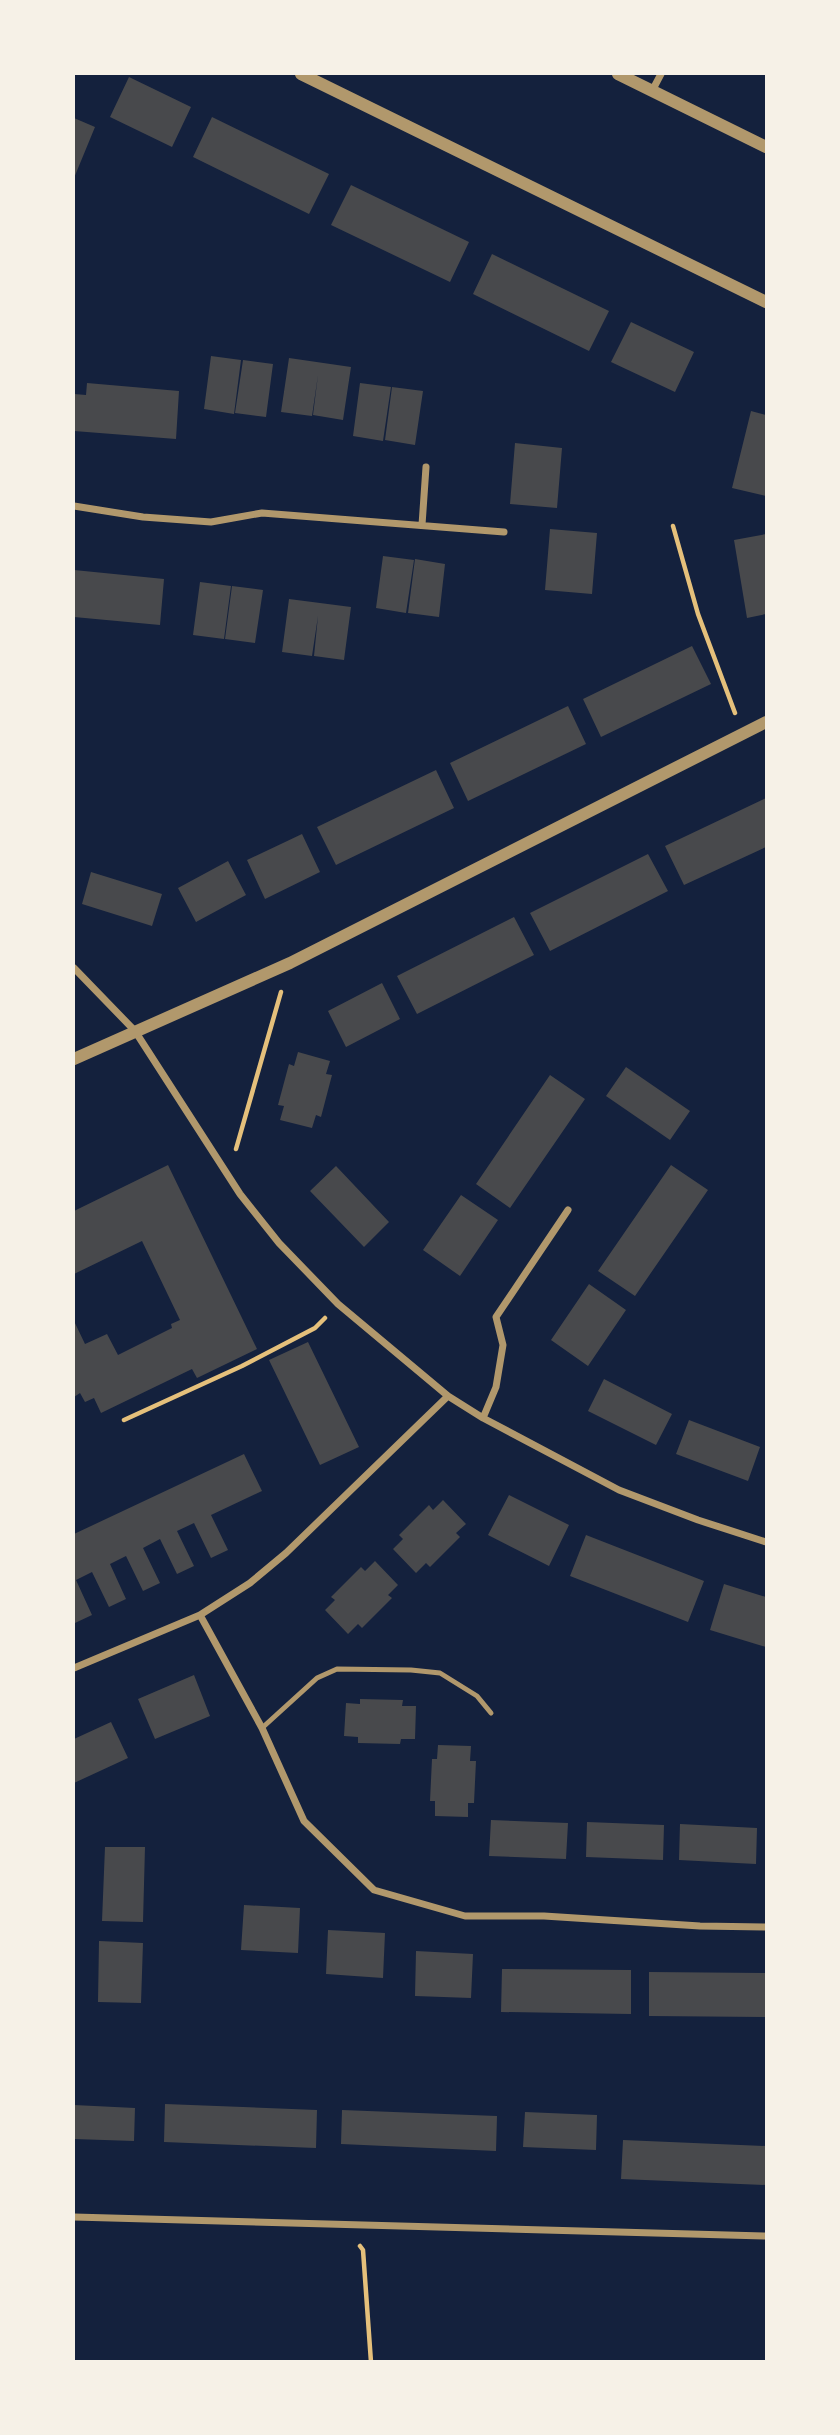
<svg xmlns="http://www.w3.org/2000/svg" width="840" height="2435" viewBox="0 0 840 2435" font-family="'Fira Sans Condensed',sans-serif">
	<rect width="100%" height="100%" fill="#14213d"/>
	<path fill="#48494c" d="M129,77l62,30 -19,40 -62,-30z
		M212,117l117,57 -20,40 -116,-57z
		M74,118l21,9 -21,51z
		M351,185l118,57 -19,40 -119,-57z
		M492,254l117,57 -20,40 -116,-57z
		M631,322l63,30 -19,40 -64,-30z
		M211,356l30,4 -7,54 -30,-5z
		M289,358l62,9 -8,53 -30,-5 5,-40 -6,41 -31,-4z
		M243,360l30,4 -7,53 -31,-4z
		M87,383l92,8 -3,48 -102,-8v-37l12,1z
		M360,383l31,4 -8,54 -30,-5z
		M392,387l31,4 -8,54 -30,-5z
		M751,411l15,4v81l-34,-8z
		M515,443l47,5 -5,60 -47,-4z
		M550,529l47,4 -5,61 -47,-4z
		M766,534v80l-19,4 -13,-78z
		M383,556l31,4 -8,53 -30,-5z
		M415,559l30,5 -6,53 -31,-4z
		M74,570l90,9 -4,46 -86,-8z
		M200,582l31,4 -7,53 -31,-4z
		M232,586l31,4 -8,53 -30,-4z
		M289,599l62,8 -7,53 -30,-4 4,-40 -6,40 -30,-4z
		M692,646l19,38 -110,53 -18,-38z
		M568,706l18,38 -118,57 -18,-38z
		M436,770l18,38 -118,57 -19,-38z
		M766,798v49l-82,38 -19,-39z
		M302,834l18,38 -55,27 -18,-39z
		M648,854l20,37 -118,60 -20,-38z
		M228,861l18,34 -50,27 -18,-34z
		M91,872l71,22 -10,32 -70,-22z
		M514,917l20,38 -117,59 -20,-38z
		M382,983l18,36 -54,28 -18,-36z
		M298,1052l32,9 -4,13 6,1 -11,42 -5,-2 -4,13 -32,-8 4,-14 -6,-1 11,-41 5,2z
		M626,1067l64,44 -20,29 -64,-44z
		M550,1075l35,24 -75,109 -34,-24z
		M168,1165l89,184 -60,29 -5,-9 -91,44 -7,-15 -9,4 -5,-9 -6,4v-76l11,23 22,-10 11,21 54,-27 -1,-4 9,-4 -38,-79 -68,33v-63z
		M671,1165l37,25 -73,106 -37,-25z
		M336,1166l53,56 -25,25 -54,-56z
		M461,1195l37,25 -38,56 -37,-26z
		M589,1284l37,26 -38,56 -37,-26z
		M308,1342l51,105 -39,18 -51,-105z
		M604,1379l68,35 -16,31 -68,-34z
		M689,1420l71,27 -12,34 -72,-27z
		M244,1454l18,37 -51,24 17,35 -17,8 -17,-35 -17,8 17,35 -17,8 -17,-35 -17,9 17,35 -17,8 -17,-35 -16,8 16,35 -17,8 -17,-35 -16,8 16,35 -17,8 -1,-89z
		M509,1495l60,30 -20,41 -61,-31z
		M443,1500l23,24 -10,9 4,4 -30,30 -4,-4 -10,10 -23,-24 10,-10 -4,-4 30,-30 4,5z
		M586,1535l118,46 -16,41 -118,-46z
		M375,1561l23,24 -10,10 4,3 -30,30 -4,-4 -10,10 -23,-24 10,-10 -4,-3 30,-30 4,4z
		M724,1584l42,13v50l-56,-17z
		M194,1675l16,41 -55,23 -17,-40z
		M360,1699l43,1 -1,6h14l-1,33h-14l-1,5 -42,-1v-6l-14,-1 2,-33 14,1z
		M111,1722l17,36 -54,25v-44z
		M438,1745l33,1 -1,15h6l-2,42h-6v14l-33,-1v-15h-5l2,-42h5z
		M491,1820l77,3 -2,36 -77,-3z
		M587,1822l77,3 -1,35 -77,-3z
		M680,1824l77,4 -1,36 -77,-4z
		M105,1847h40l-2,75 -41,-1z
		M244,1905l56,3 -2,45 -57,-3z
		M328,1930l57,3 -2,45 -57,-4z
		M99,1941l44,2 -2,60 -43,-1z
		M416,1951l57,3 -2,44 -56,-2z
		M502,1969l129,1v44l-130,-2z
		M649,1972l117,1v44l-117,-1z
		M165,2104l152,6 -1,38 -152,-6z
		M74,2105l61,3 -1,33 -60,-2z
		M342,2110l155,6 -1,35 -155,-7z
		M525,2112l72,3 -1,35 -73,-3z
		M623,2140l143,6v39l-145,-6z"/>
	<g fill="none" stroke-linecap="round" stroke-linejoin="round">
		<path stroke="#e5c07b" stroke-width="4.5" d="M673,526l25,88 37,99
			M236,1149l45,-157
			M124,1420l118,-54 73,-38 10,-10
			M360,2246l3,4 8,112"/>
		<path stroke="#b1986c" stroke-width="5" d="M262,1728l55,-50 20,-9 74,1 29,3 37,23 14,17"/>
		<path stroke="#b1986c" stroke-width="7" d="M652,91l9,-17
			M74,506l69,11 68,5 51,-9 242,19
			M422,525l4,-58
			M74,968l61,63 105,163 39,49 59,61 110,92 35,22 136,72 79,30 68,22
			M483,1418l13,-31 7,-42 -7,-28 72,-107
			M200,1615l62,113 42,93 70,69 91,26h79l156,10 66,1
			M74,1668l126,-53 50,-32 36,-30 162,-157
			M74,2217l692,19"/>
		<path stroke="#b1986c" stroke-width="12" d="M301,74l465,228
			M618,74l148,73
			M74,1059l216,-96 476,-241"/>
	</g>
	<rect width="840" height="2435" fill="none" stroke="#f6f1e7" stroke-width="150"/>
</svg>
